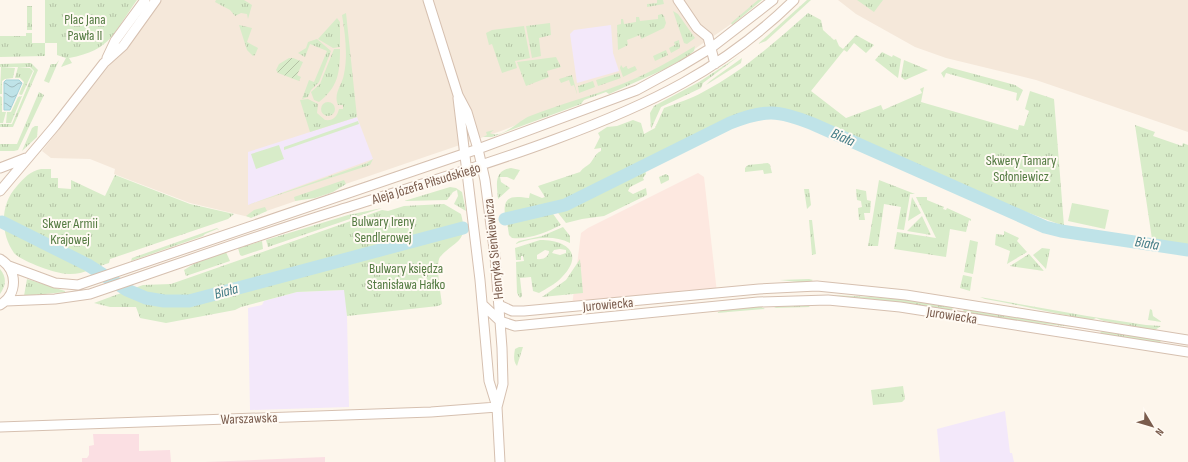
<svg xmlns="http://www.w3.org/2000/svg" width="1188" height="462" viewBox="0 0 1188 462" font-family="'Sofia Sans Condensed',sans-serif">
	<defs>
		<pattern id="grass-tufts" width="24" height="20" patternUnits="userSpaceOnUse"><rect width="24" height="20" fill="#d8ecc9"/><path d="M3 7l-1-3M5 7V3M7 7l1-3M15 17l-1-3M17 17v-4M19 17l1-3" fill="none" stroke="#b4c2a5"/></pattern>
		<pattern id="garden-furrows" width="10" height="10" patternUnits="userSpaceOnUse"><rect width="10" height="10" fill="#d8ecc9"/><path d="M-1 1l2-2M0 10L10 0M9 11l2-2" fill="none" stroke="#b4c2a5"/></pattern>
		<pattern id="water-waves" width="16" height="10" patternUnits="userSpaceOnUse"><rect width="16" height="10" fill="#bfe3e8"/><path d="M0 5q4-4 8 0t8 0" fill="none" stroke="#a0bbbe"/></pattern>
	</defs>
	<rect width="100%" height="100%" fill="#fdf6ec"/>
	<path fill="#f5e8da" d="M161,0h598l-22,20 -54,37 -60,27 -122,47 -252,86 -59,-14 -76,-29 1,-5 -25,-10 -39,-1 -9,-7z
		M838,0h350v132l-152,-52 -90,-22 -31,-11 -59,-33z"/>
	<path fill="#fde8e0" d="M698,173l6,4 13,116 -145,13 9,-73 7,-5z"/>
	<path fill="#f3e8fa" d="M611,25l2,28 6,18 -42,12 -7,-49 4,-4z
		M357,117l16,42 -125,46v-53z
		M345,290l2,26 2,91 -99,3 -2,-102 14,-3 2,-4 33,-9z
		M1005,411l5,42h2l2,9h-74l-3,-33z"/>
	<path fill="#fbdfe3" d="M93,434h46v17l31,-1 1,12h-89v-4h5l2,-3v-9l5,-1z
		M325,457v5h-120z"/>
	<path fill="url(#grass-tufts)" fill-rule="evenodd" d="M45,0h92c-24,33 -25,50 -68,58l3,5 -11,4 5,-9 -9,-3v-12h-12v13l-45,1v-21h26v-3h6v10h13z
		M216,0h28l8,5 -4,14 -1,-5 -6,-1 -6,3 -5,-6 -15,-8z
		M657,0h6l1,4 -17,3v-3l10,-1z
		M758,0h4l-30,25 -1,-2z
		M807,0h4l-45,41 -8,3z
		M857,0h26l-9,12z
		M27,6h5v24h-5z
		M673,11l5,3 17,24 -8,6 -3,-1z
		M346,13l11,104 -47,15 -10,-32 8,-1 10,5 -1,9 8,7c8,1 12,-3 14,-11h4v-4h-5c-5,-12 4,-19 6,-31 4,-19 1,-41 -2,-59z
		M808,13l13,7 2,10 11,10 2,-1 3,7 4,3 13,-14 18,10 -8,8 -12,-10 -7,9 -3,-2 -33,41 35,27 35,-13 2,5 39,-17 -2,-4 4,-2 -3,15 97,28 1,-5 5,1 5,-15 -4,-2 5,-18 24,8 10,127 -117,-43 -153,-67 -13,-3h-23l-28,10 -162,77 -63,17c-2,-20 4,-22 24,-19l1,-5 12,5 3,-1 -7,-11 42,-14c3,-4 4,-4 8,-7 5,-3 6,-11 13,-14v-3l-7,1 6,-12 -2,-4 9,-6 10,-1 16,-6 8,3 3,11 11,-6 9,-20c13,-5 27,-9 39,-16 39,-20 72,-50 105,-79z
		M662,14l2,2 2,7 -2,5 -23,11 -1,-4 -13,5 1,5 -10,5 -1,-25 4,-1v-5h2l1,5 12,-2v-5h3l1,4 18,-2v-4z
		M337,18l3,4v25l-7,1 -15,-9z
		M550,23l1,12 -12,3 2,18 -9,2 -6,-32z
		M239,25l13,3 -5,14 11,6 -3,7 -2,1 -6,-6z
		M524,26l6,32 -15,3 2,7 -15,5 -10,-29 -3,1 -3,-12 6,-3z
		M317,39l14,12 -12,31 -8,8 -3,7 -6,2 7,-19 5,2 13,-31 -17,-7 -5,13 -7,-4 8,-5 2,-6z
		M679,40l1,8 -9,5 -2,-5 6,-3 -1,-3z
		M695,46l-1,5 -6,5 -23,13 -56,25 -3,-2 -22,8 -3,4 -89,33h-9l4,-2 -1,-3 8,-2 -4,3c12,7 29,-13 40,-17 30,-12 62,-20 92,-32 26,-10 50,-24 73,-38z
		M334,49h6c0,24 -2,38 -21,53l-5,-2 -3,-8 9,-8z
		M666,50l2,5 -13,6 -2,-5z
		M882,52l10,5 1,-2 8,4 -3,19 -23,-18z
		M739,56l-36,27 -2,5 -40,19 -10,22 -1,-16 4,-7 45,-24z
		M556,57l5,10 -14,4 2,6 -23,9 -9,-24z
		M742,58l-1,5 -35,22 4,-4z
		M59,60l-10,23 -5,-2 7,-17h5z
		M904,60l24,10 -23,10 -4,-3z
		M31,63l7,7 -25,57h-13v-3h12l22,-53 -4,-4h-30v-3z
		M621,65l2,3 3,-2 2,3 7,-3 2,4 -14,7 -3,-9z
		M1,67l14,1 -2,10 -8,1 -3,2v13h-2z
		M18,67l12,1 3,3 -11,24 -3,-1 5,-12 -4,-4h-5z
		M948,67l67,18 8,5 -5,11 -2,-1 1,-7 -71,-20 -2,5 -3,-5z
		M619,73l2,5 -23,8 -2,-6z
		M572,75l5,18v1l-3,-9 -3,1 -2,-6 -8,3 -2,-4z
		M593,81l2,6 -16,6 -1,-7z
		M39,92l5,3 -26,55 -4,1h-14v-7h17z
		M0,96l2,1v15h4l-3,11h-3z
		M22,96l-11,27h-5l1,-11h4l7,-15z
		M321 109a7 7 0 1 1 14 0a7 7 0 1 1-14 0Z
		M1135,125l20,7 -2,4 29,10 1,-3 5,2v105l-20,-4 -16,-7z
		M35,126h3l-1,11 -15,14 10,-23z
		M373,159l-3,6 -122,40 119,-42z
		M768,163l2,2 2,8 -8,1 -1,-4 -18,2v-4l3,-3z
		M644,167l2,7 -3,4 1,2 -14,7 -2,4 5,3 13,-6 1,7 -43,21 -22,3 -16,4 -11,-14 32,-11z
		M511,168l9,2 -6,10 -7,-3h-7l1,5 9,6 -12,11c-1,-13 -5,-29 13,-31z
		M41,169h10v9h7v10l13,1v-9l34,16 10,-21 75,29 44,10 -6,5 -118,40 -1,4c-13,4 -27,12 -41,11 -12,0 -47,-13 -54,-21 -14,-20 -14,-49 3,-67 7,-8 13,-15 24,-17z
		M666,174l3,2v4l-8,4 -2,-7z
		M344,180l2,4 -13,8 -18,6 -20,3 -1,-4z
		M879,180l36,14h-5l-6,36 -7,-1 4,-22 -17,-3 -6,42h-10z
		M450,187l6,1 6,4 4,19 -12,-7 4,-8 -1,-6 -4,2 -6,8 -43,1z
		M804,189h5l2,16 -4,4z
		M856,189l10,2 1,9 4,1 -1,12h-6l1,7h-6l-1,-12 4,-1 -1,-6 -4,-1z
		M912,197l9,16 -13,8z
		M916,197h11v3l17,7 -1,2 3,1 1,-2 24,11v2l-2,-1 -3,12 -16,-3 -4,28 -52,-8 3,-17 39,6z
		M444,204l17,10c8,29 -6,26 -21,43 -5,7 1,38 2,47l-4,2 -91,10 -3,-26 -47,2 -56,15 -6,3 -69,13 -26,-5 -4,-11h-26l-16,-4 49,-18 28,-1 211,-74 6,1 16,-5z
		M265,207l2,4 -16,7 -5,-2 8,-6z
		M382,208l-114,39 -2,-7 82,-25z
		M551,211l10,14c-14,7 -32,15 -49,13l-3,-3 -2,-13z
		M922,216l9,19 -24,-4z
		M809,220h3l4,34 -4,1z
		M563,227l7,9v7c-18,-9 -37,-5 -55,1l4,-3 23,-5z
		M217,228l3,3 -3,-2 -12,5 -2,2 -72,25 1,-3z
		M1004,231l15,7 -2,3 10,11 -20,12 3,-13 -15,-6 1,-11 8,1z
		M540,240c26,0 45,13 22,37 -6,7 -15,11 -23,16l-6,-2 -2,-14 -11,1 2,18 -2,2 -3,-5 -1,-31 8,-1 -1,-5h-2v4h-5l-1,-12zM560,249l6,1v3l-6,2 -8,-2 2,-3zM545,250l4,1c0,6 -6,9 -12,8v-4z
		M970,240l8,2 -5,32 -9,-2z
		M262,241l1,8 -21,7 -2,-1 -2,-7z
		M1042,248l8,1 -4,20 -13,-14z
		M226,252l4,9 -44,15 -2,-6 13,-8z
		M1029,254l15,17 -34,-5z
		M580,259l3,34 -41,4 24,-17z
		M0,269c7,8 6,17 0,25z
		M963,275l9,2 -2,14 -10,-3z
		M27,279l38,12v1l-41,4z
		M809,279l4,1 -5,3 -28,-3z
		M832,295l78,4 43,7 -1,4z
		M980,297l107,19 59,9 15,1 -6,4 -51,-9 -8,-3 -4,2c-36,-6 -71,-15 -107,-21z
		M807,305l3,2 -36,1 4,-2z
		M760,306l5,3 -49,4 7,-3z
		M964,308l129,21 -57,-6 -73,-10z
		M1150,309l2,1 1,6 9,6 -14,-2z
		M1104,329l58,11 -3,3 -60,-9z
		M519,347h4l-6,19c-4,-5 -3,-11 -2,-17z
		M903,386l2,13 -3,3 -29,3 -2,-15z"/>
	<path fill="url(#garden-furrows)" d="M289,58h4l10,4 -6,13 4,2 -2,4 -21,-8 -2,-3 3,-6z"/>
	<path fill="#d8ecc9" d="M358,121l1,3 -75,26v-3z
		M279,145l5,14 -28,10 -5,-15z
		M1072,203l37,7 -4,19 -37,-8z"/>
	<path fill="url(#water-waves)" stroke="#a5d3da" d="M6,80h13l3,3 -12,27h-6v-28z"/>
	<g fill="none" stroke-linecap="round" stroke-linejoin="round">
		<path stroke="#bfe3e8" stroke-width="13" d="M505,219l60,-14 165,-82c35,-14 48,-13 83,1l232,103 16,4 127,19
			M2,222l86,43 39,25 19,8 18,3h25l274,-73"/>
		<g stroke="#d6c0b0" stroke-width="11">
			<path id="secondary" d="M428,0l30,95 9,17 11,37 7,31 10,76 7,92 1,36 -6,23
				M678,0l19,28 11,9 7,27
				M107,58l8,-17 30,-41
				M458,98l22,182 9,101 8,26 3,55
				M0,168l26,-10
				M0,191l55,-65 49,-63 19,-17 33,-46
				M0,259c18,11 18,35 0,46
				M9,266l46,17 23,2 400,-136 159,-59 44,-24 30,-18 62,-48
				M6,301l49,-2 35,-5c83,-28 165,-58 249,-84 73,-23 145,-44 217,-71 92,-34 167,-69 238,-139
				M483,305l17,16 15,5 243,-24 70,-2 72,7 288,45
				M499,305l13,6h12l235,-22 58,-3 89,9 282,45
				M0,427l431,-15 66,-5"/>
		</g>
		<use href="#secondary" stroke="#fff" stroke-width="9"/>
	</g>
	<g text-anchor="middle" stroke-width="4" stroke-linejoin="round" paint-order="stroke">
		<g font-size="14" fill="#537a41" stroke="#fffaf3">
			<text x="85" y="24">Plac Jana<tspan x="85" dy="16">Pawła II</tspan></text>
			<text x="1021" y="165">Skwery Tamary<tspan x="1021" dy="16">Sołoniewicz</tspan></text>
			<text x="383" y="226">Bulwary Ireny<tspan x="383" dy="16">Sendlerowej</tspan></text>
			<text x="70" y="228">Skwer Armii<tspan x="70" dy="16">Krajowej</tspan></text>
			<text x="406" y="273">Bulwary księdza<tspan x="406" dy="16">Stanisława Hałko</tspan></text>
		</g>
		<g font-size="14" fill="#7a5c4d" stroke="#fffaf3">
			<text transform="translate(426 183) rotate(-17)" y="5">Aleja Józefa Piłsudskiego</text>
			<text transform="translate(493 249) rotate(-96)" y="5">Henryka Sienkiewicza</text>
			<text transform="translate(608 304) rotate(-5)" y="5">Jurowiecka</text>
			<text transform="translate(952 315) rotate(9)" y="5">Jurowiecka</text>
			<text transform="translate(249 418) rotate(-2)" y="5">Warszawska</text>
		</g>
		<g font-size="15" font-style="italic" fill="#437c86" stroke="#fffaf3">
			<text transform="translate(843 137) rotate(24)" y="5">Biała</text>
			<text transform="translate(1147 243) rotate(9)" y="5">Biała</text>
			<text transform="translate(226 291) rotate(-15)" y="5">Biała</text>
		</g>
	</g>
	<g transform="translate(1152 426) rotate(128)" stroke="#fffaf3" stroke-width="3" paint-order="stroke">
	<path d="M0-3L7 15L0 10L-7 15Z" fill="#7a5c4d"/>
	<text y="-6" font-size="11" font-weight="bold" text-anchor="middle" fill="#7a5c4d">N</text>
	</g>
</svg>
